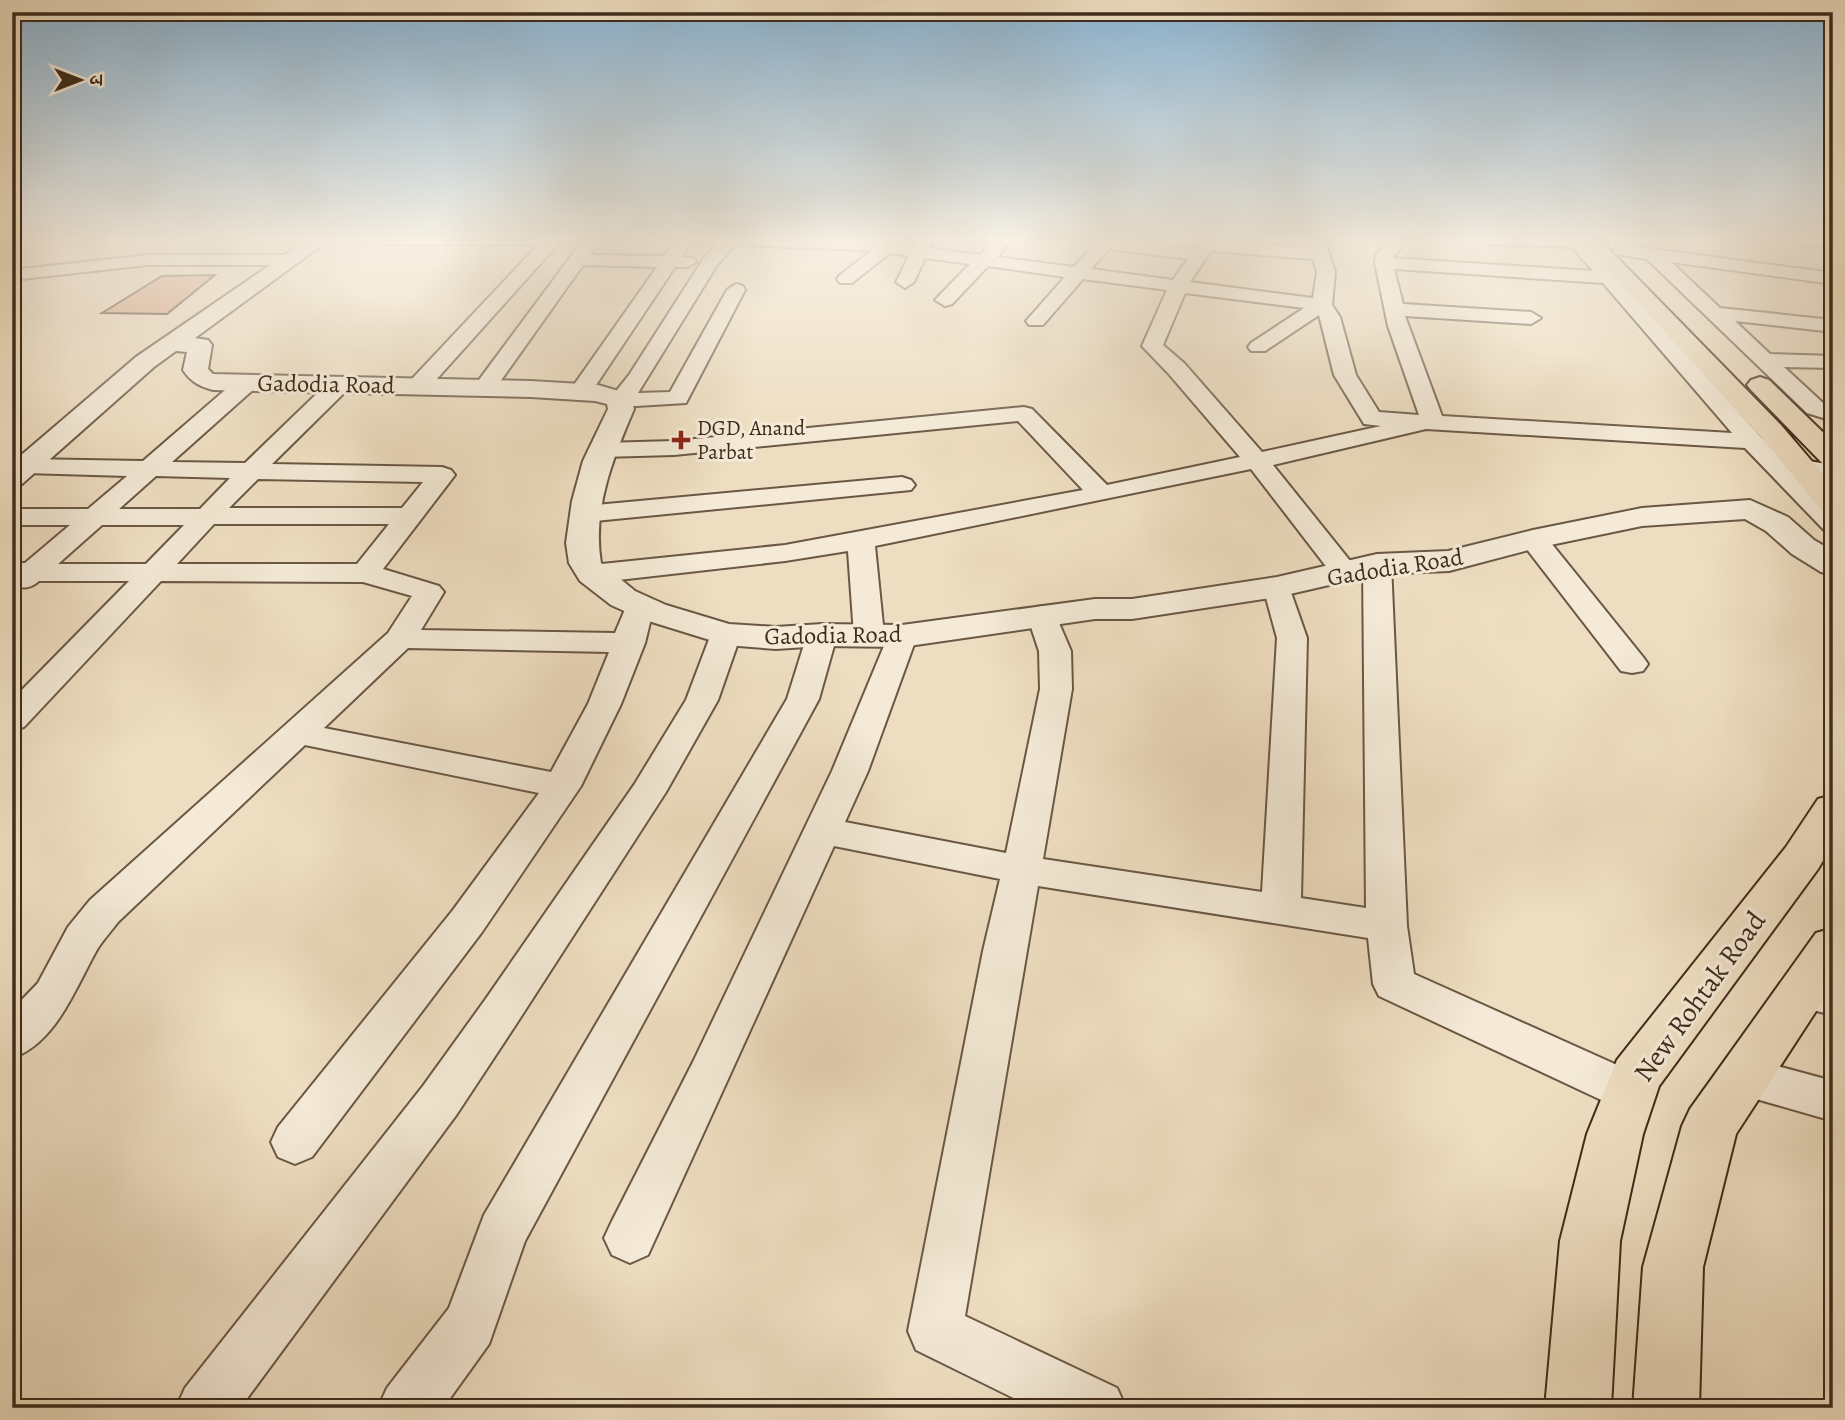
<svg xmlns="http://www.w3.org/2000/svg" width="1845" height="1420" viewBox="0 0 1845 1420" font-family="Alegreya,'Noto Serif Devanagari',serif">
	<rect width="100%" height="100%" fill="#eedec1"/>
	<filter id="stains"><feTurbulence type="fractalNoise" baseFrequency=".00286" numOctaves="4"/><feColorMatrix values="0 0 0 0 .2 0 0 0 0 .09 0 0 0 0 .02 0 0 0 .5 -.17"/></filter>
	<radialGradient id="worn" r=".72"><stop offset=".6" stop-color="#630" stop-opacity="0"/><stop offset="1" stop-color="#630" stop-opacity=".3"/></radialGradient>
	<path fill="#d5a07d" stroke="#3e2c1c" stroke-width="2" d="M215,275l-48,39 -65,-1 60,-37z"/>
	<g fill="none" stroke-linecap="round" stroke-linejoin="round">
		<g stroke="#6a5845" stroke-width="4">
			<path id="minor" d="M374,239h248l-2,4 -23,1 -7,11 74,1 13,-17h16l-11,18 11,1 3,4 -9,5h-12l-87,130h-16l-3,-5 88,-125 -74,-2 -91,128h-16l-3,-5 107,-144h-22l-132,147h-16l-3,-5 3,-5 129,-137h-157z
				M695,239h136l52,3 4,-3h16l-2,5 12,2 4,-7h16l-4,9 51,7 11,-12 6,-1 9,5 -9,10 77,10 25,-28 95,10 8,-10 108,9 -2,-9h16l11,33 -3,33 8,12 16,58 23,37 40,3 -31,-89 -13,-63 1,-8 15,-16h17l-15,19 200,13 -21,-24 -82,-3 -8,-5h123l3,4 -3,4 -14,1 169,188 73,73v23l-9,-2 -79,-82 -319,-19 -153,36 86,107 -4,6 -10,3 -10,-3 -84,-109 -376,77 9,89 -4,7 -11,2 -11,-2 -4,-7 -6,-84 -63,10 -193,22 -10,-3 -4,-6 4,-6 10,-3 193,-20 298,-55 -65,-69 -344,34 -72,2 -9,-2 -3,-5 3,-5 9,-2 72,-2 350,-34 8,2 75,76 133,-28 -72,-84 -26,-27 25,-56 -84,-11 -40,46h-14l-3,-4 39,-44 -77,-11 -36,38 -7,2 -10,-6 35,-36 -45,-6 -11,24 -9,6 -9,-6 13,-26 -19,-3 -38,30h-12l-3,-4 3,-4 31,-24 -4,-1 -132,-5 -18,20 -79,128 32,-1 57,-102 9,-6 7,2 2,4 -59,113 -66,4 -8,-2 -3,-5 20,-25 75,-117 13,-13 -20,-2zM1109,249l79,10 -15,21 -82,-11zM1211,251l102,8 4,13 -4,26 -123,-16zM1394,269l209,14 129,150 -290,-17 -37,-100 126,8 10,-6 -10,-6 -128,-8zM1185,293l119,15 -53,35 -3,4 3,4h14l54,-36 15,60 30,49 17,2 -119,26 -78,-89 -21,-18z
				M1790,239h43v9l-35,-4z
				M1622,245l211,28v11l-162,-22 49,46 113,12v12l-98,-11 35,33 63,2v12l-49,-1 39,36 10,3v15l-26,-8 -160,-154 -31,-5 -3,-4z
				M148,255h142l9,5 -9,5h-142l-136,15v-10z
				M247,376l8,2 3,5 -3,5 -83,74 73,1 86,-83h16l3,5 -3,5 -75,74 170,3 9,3 4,5 -72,94 56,17 5,6 -23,38 194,3 14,-33 10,-3 10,3 5,6 -9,37 -24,61 -40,82 -99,146 -170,225 -17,7 -17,-7 -7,-15 7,-15 175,-217 86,-117 -234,-48 -187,177c-6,8 -14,17 -20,26 -22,38 -41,95 -86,110v-48l26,-27 30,-56 22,-27 298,-267 24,-37 -49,-14 -202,-1 -137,146 -12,3v-30l117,-119h-90c-8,7 -15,8 -26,5l-1,-23h13l45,-38h-58v-16h76l39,-33 -102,-3 -9,-2 -3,-5 3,-5 9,-2 118,2 96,-83zM156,476l74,2 -30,31h-81zM258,479l165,3 -21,26h-173zM214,524h175l-32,40h-180zM102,525h82l-38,39h-88zM408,648l201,4 -21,52 -37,68 -227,-44z
				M902,477l9,3 4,5 -4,5 -326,32 -9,-2 -4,-6 4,-6 9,-2z
				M1533,531l10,2 100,124 5,7 -5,7 -11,2 -11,-2 -102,-132 4,-6z
				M1377,556l10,2 4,6 16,362 7,48 232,104 7,14 -7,14 -16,6 -16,-6 -235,-110 -6,-12 -5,-46 -330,-52 -73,430 152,72 9,20h-92l-118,-58 -8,-19 75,-380 17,-72 -166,-33 -186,409 -18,8 -18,-8 -8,-17 8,-17 81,-159 139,-291 59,-142 11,-2 11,2 4,7 -49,135 -23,51 161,31 34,-164 -1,-38 -12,-36 4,-6 11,-3 11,3 18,42 1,38 -29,170 219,33 15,-254 -14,-51 4,-6 10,-3 10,3 20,57 -6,260 65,10 -3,-344 4,-6z
				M726,625l11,3 4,6 -23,66 -52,92 -151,234 -58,88 -217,294h-64l9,-20 238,-302 62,-86 149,-215 52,-85 25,-66 4,-6z
				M822,626l11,2 4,7 -18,64 -294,542 -36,103 -46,64h-65l9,-20 62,-80 35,-93 303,-516 20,-64 4,-7z
				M1802,975l31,6v34l-46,-11 -7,-12 7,-12z
				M1744,1057l89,24v40l-105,-30 -7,-14 7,-14z"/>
		</g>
		<g stroke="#6a5845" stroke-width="4">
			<path id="tertiary" d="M308,239h22l-135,99 13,2 4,5 -4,24 5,5 318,7 67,4 31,9 5,15c-21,49 -42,100 -33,154l34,28 31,14 63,19 47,3 46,-3 80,1 193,-26h37l145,-22 100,-23 71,-3 85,-21 109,-22 108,-8 38,17 26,23 19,11v24l-12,-3 -29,-18 -26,-23 -21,-12 -103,7 -106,22 -87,23 -72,3 -100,23 -145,22h-37l-193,28 -80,-1 -46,3 -50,-4 -84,-26 -31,-14 -31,-24 -11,-18 -3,-20 6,-42 11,-40 25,-52 -1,-5 -12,-3 -64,-4 -318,-7c-14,-4 -22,-8 -30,-20l4,-18 -11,-1 -22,16 -132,117 -10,3v-24l124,-106z"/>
		</g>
		<g stroke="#3e2c1c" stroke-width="4">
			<path id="secondary" d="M1803,460l30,5v18l-40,-8 -4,-6 4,-6z"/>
		</g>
		<g stroke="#3e2c1c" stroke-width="4">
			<path id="primary" d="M1579,239h20l182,186 52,61v28l-11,-3 -61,-74z
				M1760,377l9,3 64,62v24l-10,-2 -72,-74 -4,-5 4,-5z
				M1833,795v49l-15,25 -159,217 -16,48 -23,107 -9,167h-66l15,-167 27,-107 30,-74 169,-213 32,-48z
				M1833,928v57l-97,149 -33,133 -4,141h-66l10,-141 39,-141 8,-17 126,-176z"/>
		</g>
		<use href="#minor" fill="#f4ead7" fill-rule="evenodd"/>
		<use href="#tertiary" fill="#f4ead7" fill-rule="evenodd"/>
		<use href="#secondary" fill="#f4ead7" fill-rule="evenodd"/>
		<use href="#primary" fill="#eedec1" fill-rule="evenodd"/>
	</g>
	<linearGradient id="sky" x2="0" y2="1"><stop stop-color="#8ab6d7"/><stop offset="0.55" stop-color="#f7f0e3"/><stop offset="1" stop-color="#f7f0e3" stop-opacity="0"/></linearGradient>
	<rect width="1845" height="437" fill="url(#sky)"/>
	<path fill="#8f2418" stroke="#f4ead7" stroke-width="2.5" d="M677.5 429.5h7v7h7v7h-7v7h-7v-7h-7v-7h7z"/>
	<g text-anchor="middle" stroke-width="6" stroke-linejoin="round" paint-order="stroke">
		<g font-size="21" fill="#3e2c1c" stroke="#f4ead7" text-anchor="start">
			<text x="697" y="435">DGD, Anand<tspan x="697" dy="24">Parbat</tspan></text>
		</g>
		<g font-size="24" fill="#3e2c1c" stroke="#f4ead7">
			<text transform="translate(326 384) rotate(1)" y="8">Gadodia Road</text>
			<text transform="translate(1395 567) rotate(-9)" y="8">Gadodia Road</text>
			<text transform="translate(833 635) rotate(-1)" y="8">Gadodia Road</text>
		</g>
		<g font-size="28" fill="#3e2c1c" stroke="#f4ead7">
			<text transform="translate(1699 996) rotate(-54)" y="10">New Rohtak Road</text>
		</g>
	</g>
	<rect width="1845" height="1420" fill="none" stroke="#eedec1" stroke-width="42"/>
	<rect x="14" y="14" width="1817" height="1392" fill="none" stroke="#3e2c1c" stroke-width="3.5"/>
	<rect x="21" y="21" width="1803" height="1378" fill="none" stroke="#3e2c1c" stroke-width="2"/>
	<g transform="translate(80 80) rotate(90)" stroke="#f4ead7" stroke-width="5" paint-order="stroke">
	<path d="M0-5L12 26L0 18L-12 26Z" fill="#3e2c1c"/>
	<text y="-10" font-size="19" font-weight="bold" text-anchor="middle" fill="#3e2c1c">उ</text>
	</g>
	<rect width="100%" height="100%" filter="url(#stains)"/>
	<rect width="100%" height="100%" fill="url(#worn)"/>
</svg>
